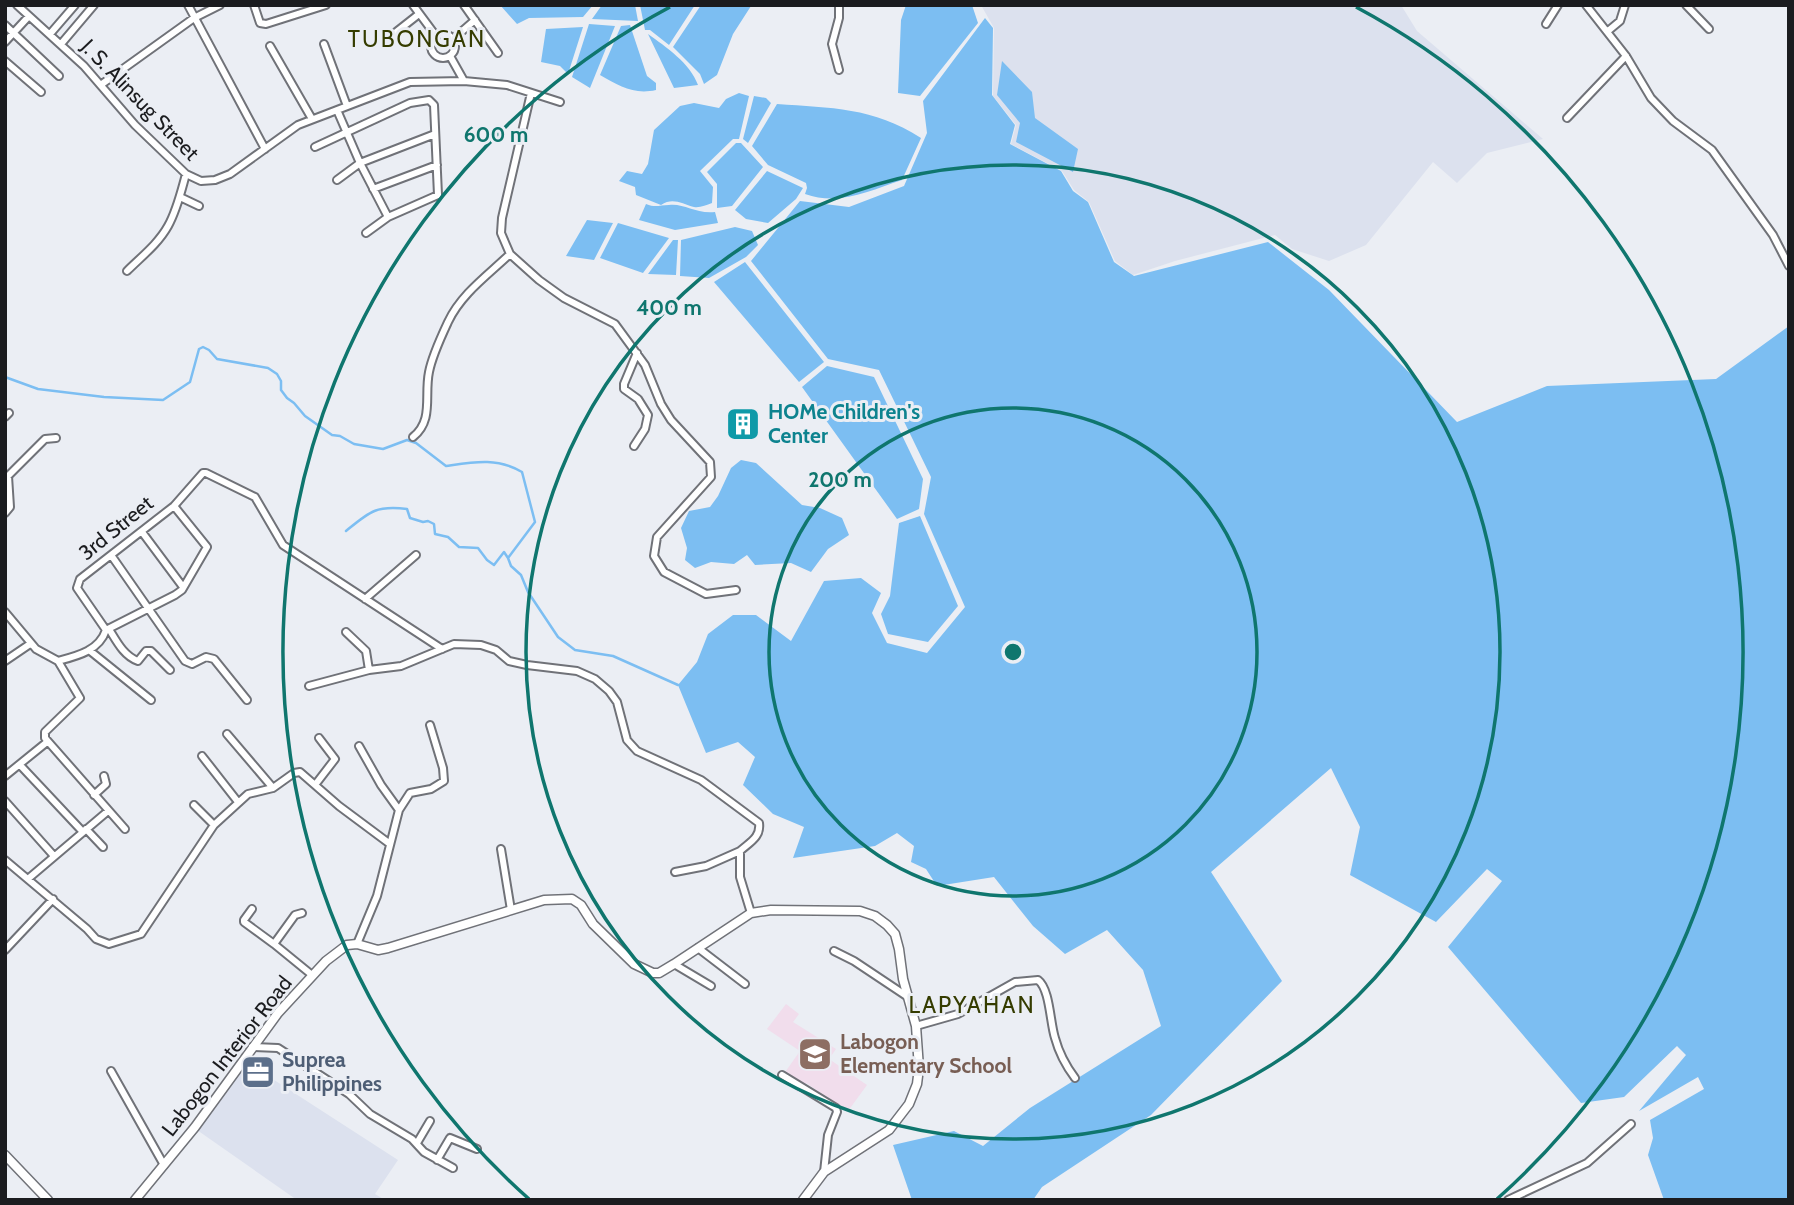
<svg xmlns="http://www.w3.org/2000/svg" width="1794" height="1205" viewBox="0 0 1794 1205" font-family="Cabin,sans-serif">
	<rect width="100%" height="100%" fill="#ebeef4"/>
	<path fill="#dce1ee" d="M981,5h420l16,26 126,108 -56,14 -30,30 -24,-21 -67,83 -37,16 -37,-12 -17,-14 -100,26 -42,14 -18,-14 -26,-59 -15,-12 -12,-19 -51,-27 5,-19 -23,-29 1,-68z
		M252,1056l22,13 -6,7 130,84 -23,34 10,6h-88l-100,-70z"/>
	<path fill="#f1ddec" d="M786,1004l13,10 -6,8 43,27 -7,10 38,26 -19,26 -42,-28 -8,9 -17,-14 19,-27 -33,-22z"/>
	<path fill="#7cbef2" d="M500,5h93l-10,12 -54,1 -12,6z
		M602,5h33l3,16 -46,-2z
		M640,5h55l-26,40 -19,-15h-5z
		M701,5l50,1 -18,28 -16,41 -13,9 -4,-10 -27,-27z
		M906,5h66l6,18 -58,73 -22,-3 3,-73z
		M985,18l8,10 -1,67 23,30 -5,19 51,27 12,20 15,11 26,60 20,14 134,-34 61,48 128,132 90,-36 169,-7 73,-53v874h-125l-16,-45 5,-17 -3,-18 54,-31 -6,-12 -59,34 47,-56 -9,-9 -53,51 -43,6 -133,-156 54,-66 -15,-12 -51,53 -86,-47 10,-48 -29,-59 -120,104 71,109 -131,134 -109,72 -9,13h-121l-19,-55 61,-14 29,15 47,-38 131,-82 -18,-56 -36,-40 -42,24 -32,-28 -39,-49 -57,9 -11,-17 -15,-7 3,-16 -17,-13 -22,13 -82,12 11,-31 -31,-13 -30,-29 12,-28 -17,-15 -32,11 -28,-68 19,-23 11,-28 25,-19h23l35,26 33,-60 37,-3 20,15 -9,20 15,30 40,10 38,-46 -41,-93 7,-37 -52,-107 -51,-11 -77,-98 49,-60 49,6 55,-21 23,-53 -4,-32z
		M589,24l26,2 -25,62 -18,-11z
		M630,25l17,51 9,7v7c-22,5 -37,-4 -56,-15l21,-49z
		M583,27l-15,47 -8,-8 -19,-4 5,-33z
		M648,34c18,13 42,29 50,51l-24,3z
		M1002,61l30,31 3,26 43,31 -5,23 -57,-30 4,-19 -23,-28z
		M739,93l10,3 -10,43h-6l-33,32 13,16 -1,16c-6,2 -12,5 -18,4 -12,-3 -21,-10 -33,-2l-25,-10 -1,-8 -16,-6 8,-10 15,3 6,-10 6,-34 26,-24 14,-3 25,5 7,-9z
		M754,96l12,2 5,5 -23,40 -5,-4z
		M777,104c54,4 96,3 144,34l-19,42c-33,11 -63,26 -97,14l2,-6 -1,-5 -38,-18 -16,-19z
		M736,143h5l22,24 -31,39 -15,2v-24l-10,-12z
		M767,171l36,17 -7,11 -28,24 -22,-4 -11,-9z
		M646,204c10,4 13,1 23,1 15,-2 26,9 46,7l3,11 -43,7 -36,-10z
		M587,220l26,3 -19,37 -28,-4z
		M618,223l51,15 -26,35 -43,-15z
		M735,227l17,4 6,14 -12,12 -37,21 -29,-2 1,-36z
		M673,240h5l-2,35 -28,-1z
		M745,262l79,100 -25,20 -85,-100z
		M827,366l47,11 49,102 -4,30 -22,10 -95,-132z
		M741,460l15,3 46,42 18,3 22,10 7,17 -21,14 -17,23 -20,-9 -36,2 -8,-10 -13,9 -23,-2 -16,6 -10,-8 2,-12 -6,-20 8,-17 21,-4 8,-11 13,-28z
		M920,516l38,90 -30,36 -40,-8 -7,-20 9,-18 9,-73z"/>
	<g fill="none" stroke-linecap="round" stroke-linejoin="round">
		<path stroke="#7cbef2" stroke-width="2.5" d="M5,377l33,12 66,8 59,3 27,-18 9,-33 4,-2 6,3 8,9 51,9 9,6 4,7v9l6,8 7,5 11,13 27,19 8,1 14,8 29,5 24,-9 9,3 30,23c27,-4 51,-9 76,6l13,50 -27,36 3,8 10,9 7,17 30,45 17,13 38,6 65,29
			M346,531c23,-19 30,-26 61,-22l3,9 13,4 5,-1 6,3 1,10 13,3 11,10 19,1 9,12 7,5 10,-13 4,6"/>
		<g stroke="#707278" stroke-width="10">
			<path id="minor" d="M17,5l67,61 51,59 51,49 15,7 14,-1 15,-6 68,-49 112,-43 54,-1 43,4 53,17
				M188,5l77,144
				M254,5l6,18 6,1 60,-19
				M413,5l23,31
				M464,5l34,48
				M1586,5l40,51 25,42 22,23 39,29 61,85 16,31
				M1686,5l23,24
				M1546,24l12,-19
				M5,25l54,51
				M1608,31l12,-10 5,-16
				M50,34l25,-29
				M431 46a12 12 0 1 1 24 0a12 12 0 1 1-24 0Z
				M391,36l28,-22
				M453,39l22,-19
				M5,42l24,-26
				M61,44l33,-39
				M324,44l23,62
				M270,46l42,73
				M450,56l14,25
				M5,61l36,31
				M839,70l-7,-26 7,-26v-13
				M102,84l92,-66 26,-13
				M531,93l-29,125 -1,15 9,21 29,26 25,18 51,26 30,41 16,39 10,16 39,42 1,15 -54,60 -3,19 10,16 42,22 30,-4
				M337,110l23,53 28,54
				M1567,118l59,-62
				M315,147l95,-44 19,-3 5,5 4,90 -50,22 -22,16
				M337,180l23,-17 75,-29
				M373,189l64,-24
				M180,197l19,9
				M127,271c14,-14 31,-27 41,-45 9,-16 13,-34 18,-52
				M5,417l4,-4
				M413,437c21,-17 11,-41 16,-65 3,-16 12,-35 19,-50 13,-28 40,-47 62,-68
				M634,446l11,-17 3,-14 -10,-16 -14,-10v-5l13,-31
				M5,513l5,-6 -2,-31 37,-37 11,-1
				M142,532l41,55
				M111,555l74,106 7,3 14,-7 8,2 33,41
				M365,599l51,-44
				M5,612l31,37 22,12 22,37 -35,34v6l80,91
				M109,629c8,13 15,27 29,32l8,-10h5l19,19
				M106,630l-29,-42 3,-9 94,-73 29,-33h3l49,24 28,48 159,104
				M346,632l20,19 3,19
				M89,650l62,50
				M5,661l25,-17
				M58,661c19,-5 41,-10 48,-31l69,-35 7,-5 25,-43 -33,-41
				M309,686l60,-16 32,-4 53,-22 27,1 15,5 13,11 18,4 50,6 18,8 14,12 8,11 10,38 10,11 64,29 58,43c2,14 -9,19 -19,28v26l11,36
				M227,734l46,54
				M359,746l22,39 18,25
				M202,756l36,46
				M20,765l62,66
				M5,776l42,-34
				M315,785l20,-26 -16,-21
				M94,795l12,-11 -2,-8
				M5,801l49,55
				M194,805l20,20
				M86,829l17,18
				M501,849l10,61
				M5,860l82,69 9,10 13,5 32,-10 73,-109 34,-31 25,-6 21,-15 6,-1 39,34 51,38
				M675,872l31,-6 34,-15
				M29,878l79,-67
				M252,909l-8,11v2l30,22
				M302,913l-7,2 -21,29 38,31
				M357,944l20,-48 22,-86 11,-17 21,-4 13,-8 -1,-13 -13,-43
				M698,948l47,36
				M5,950l48,-51
				M834,951l20,10 54,36
				M674,964l37,22
				M916,1026l42,-12 57,-32 23,-2c12,9 12,43 17,58 4,15 11,28 20,40
				M252,1047l26,1 71,46 21,20 42,25 12,13 29,16
				M111,1071l53,94
				M782,1075l54,33 1,4 -9,23 -4,37
				M417,1143l13,-22
				M437,1160l13,-22 27,11
				M1508,1200l79,-37 44,-39"/>
		</g>
		<g stroke="#707278" stroke-width="11">
			<path id="tertiary" d="M5,1155l43,45
				M135,1200l60,-73 83,-114 48,-52 21,-16 10,-1 21,6 10,-2 156,-48 28,-1 9,6 12,19 41,40 19,9h6l15,-9 77,-51 20,-3 89,1 15,5 12,9 8,9 4,15 4,30 13,47 3,42 -2,16 -8,20 -20,26 -65,42 -21,28"/>
		</g>
		<use href="#minor" stroke="#fff" stroke-width="6"/>
		<use href="#tertiary" stroke="#fff" stroke-width="8"/>
	</g>
	<g fill="none" stroke="#0f766e" stroke-width="3.5">
		<circle cx="1013" cy="652" r="244"/>
		<circle cx="1013" cy="652" r="487"/>
		<path d="M529 1199A731 731 0 0 1 670 7M1356 7A731 731 0 0 1 1497 1199"/>
	</g>
	<defs>
		<g id="building-square" transform="scale(1.75)"><rect x="-9" y="-9" width="18" height="18" rx="4" fill="#0f9aa8" stroke="#ebeef4"/><path d="M-4-6H4V6H1V3H-1V6H-4ZM-2.5-4.3h1.7v1.8h-1.7ZM.8-4.3h1.7v1.8H.8ZM-2.5-1h1.7V.8h-1.7ZM.8-1h1.7V.8H.8Z" fill="#fff"/></g>
		<g id="school-square" transform="scale(1.75)"><rect x="-9" y="-9" width="18" height="18" rx="4" fill="#8d6e63" stroke="#ebeef4"/><path d="M0-5L7-2L0 1L-7-2ZM-4 1L0 2.5L4 1V4Q0 6-4 4Z" fill="#fff"/></g>
		<g id="office-square" transform="scale(1.75)"><rect x="-9" y="-9" width="18" height="18" rx="4" fill="#5c6f8a" stroke="#ebeef4"/><path d="M-6-3h4V-5.5h4V-3h4V5H-6ZM-1-4.5V-3h2v-1.5ZM-6 0V1H6V0Z" fill="#fff"/></g>
	</defs>
	<g fill-rule="evenodd">
		<use href="#building-square" x="743" y="424"/>
		<use href="#school-square" x="815" y="1054"/>
		<use href="#office-square" x="258" y="1072"/>
	</g>
	<g text-anchor="middle" stroke-width="6" stroke-linejoin="round" paint-order="stroke">
		<g font-size="21" fill="#1b1c1f" stroke="#ebeef4">
			<text transform="translate(140 100) rotate(46)" y="7">J. S. Alinsug Street</text>
			<text transform="translate(116 528) rotate(-39)" y="7">3rd Street</text>
			<text transform="translate(227 1056) rotate(-52)" y="7">Labogon Interior Road</text>
		</g>
		<g font-size="21" font-weight="bold" fill="#0d838f" stroke="#ebeef4" text-anchor="start">
			<text x="768" y="419">HOMe Children's<tspan x="768" dy="24">Center</tspan></text>
		</g>
		<g font-size="21" font-weight="bold" fill="#785e54" stroke="#ebeef4" text-anchor="start">
			<text x="840" y="1049">Labogon<tspan x="840" dy="24">Elementary School</tspan></text>
		</g>
		<g font-size="21" font-weight="bold" fill="#4e5e75" stroke="#ebeef4" text-anchor="start">
			<text x="282" y="1067">Suprea<tspan x="282" dy="24">Philippines</tspan></text>
		</g>
		<g font-size="23" letter-spacing="2" fill="#353c00" stroke="#ebeef4">
			<text x="417" y="47">TUBONGAN</text>
			<text x="972" y="1013">LAPYAHAN</text>
		</g>
	</g>
	<circle cx="1013" cy="652" r="10" fill="#0f766e" stroke="#ebeef4" stroke-width="3.5"/>
	<g font-size="21" text-anchor="middle" font-weight="bold" fill="#0f766e" stroke="#ebeef4" stroke-width="6" stroke-linejoin="round" paint-order="stroke">
		<text x="496" y="142">600 m</text>
		<text x="669" y="315">400 m</text>
		<text x="840" y="487">200 m</text>
	</g>
	<rect width="1794" height="1205" fill="none" stroke="#1b1c1f" stroke-width="14"/>
</svg>
